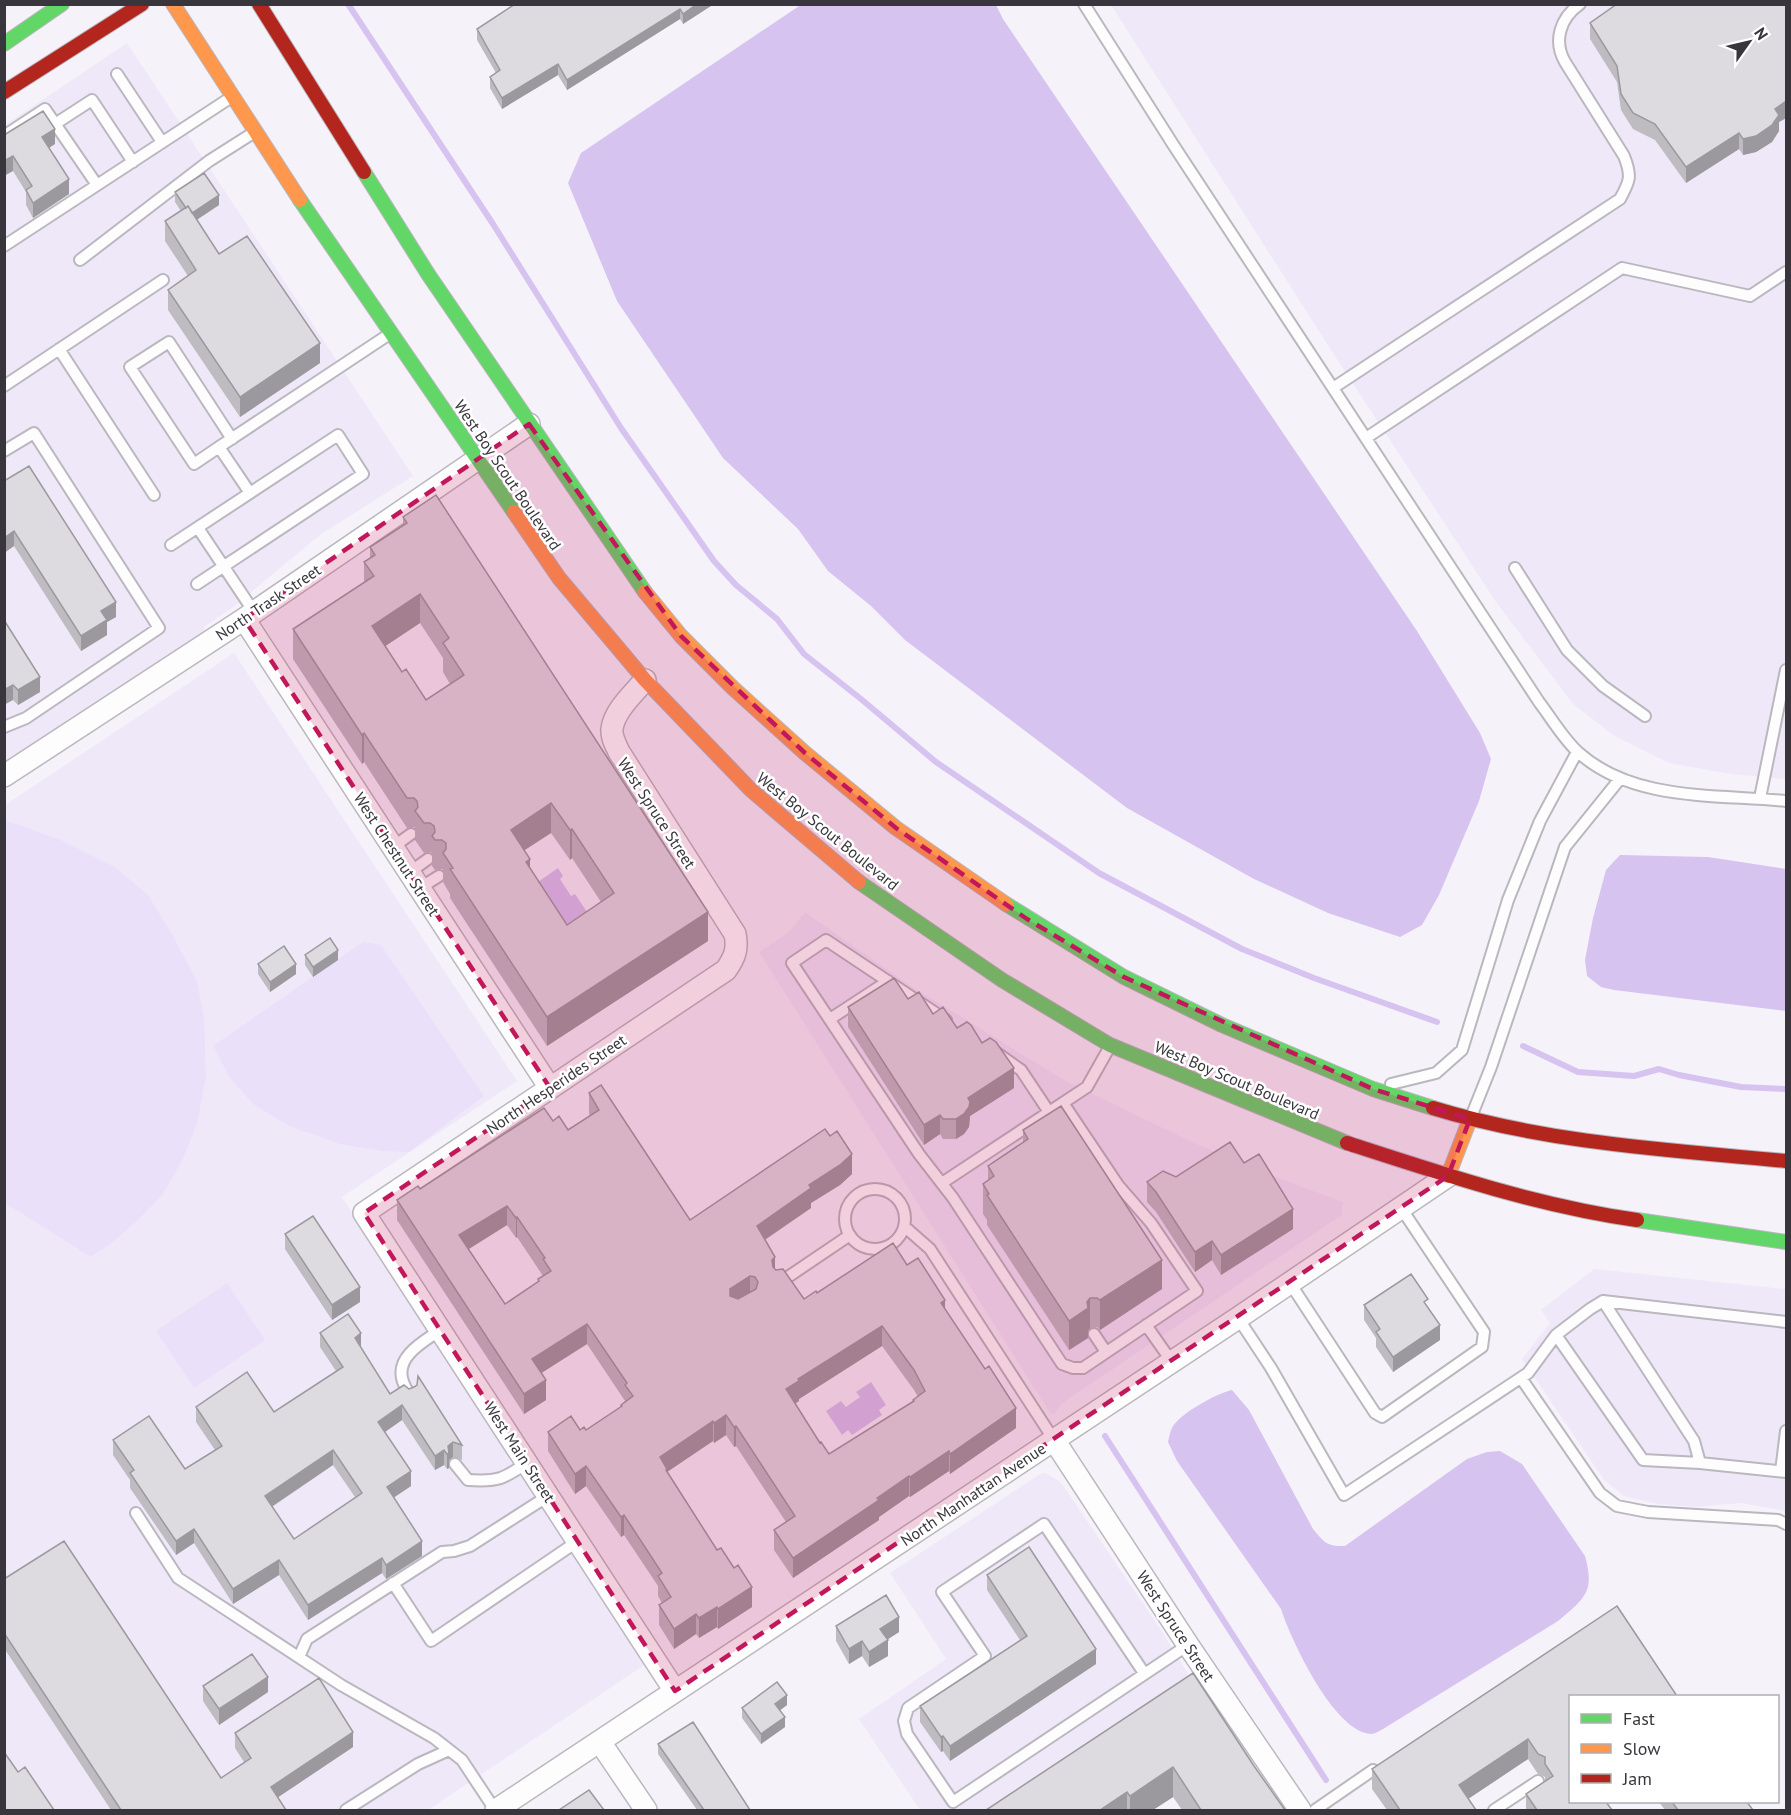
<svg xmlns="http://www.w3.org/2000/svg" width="1791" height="1815" viewBox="0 0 1791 1815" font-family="'PT Sans',sans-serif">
	<rect width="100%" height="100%" fill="#f6f2fa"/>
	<path fill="#efe8f9" d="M1111,5h675v774l-56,-5 -61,-11 -56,-28 -40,-31 -77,-102 -167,-255z
		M127,43l286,433 -93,59 -88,73 -28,19 4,6 -203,132v-640z
		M234,653l283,428 -175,116 304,467 -218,146h-423v-1005z
		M805,912l103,72 156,96 126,61 60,26 93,35 -1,13 -281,189 -7,11 -4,-2 -291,-461 30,-20z
		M1594,1269l192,20v222l-45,-8 -45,4 -38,-3 -34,-8 -20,-16 -82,-121 28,-36 -9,-13z
		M1045,1473l11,6 6,5 101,149 27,44 -195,133h-75l-61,-91 87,-60 -56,-86 150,-99z"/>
	<path fill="#ebe0fa" d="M5,820l56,20 54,27 33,28 25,41 24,45 7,37 2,58 -9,48 -15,37 -19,33 -23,24 -25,22 -24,17 -86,-54z
		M363,942l18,3 103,151 -75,56 -28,-1 -41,-7 -51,-18 -35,-21 -24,-27 -17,-32z
		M227,1283l38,57 -71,48 -38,-57z"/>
	<path fill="#d6c3f0" d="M802,4l194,1 7,14 414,612 63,102 11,26 -12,42 -40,94 -17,30 -22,12 -72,-24 -74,-34 -127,-71 -222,-168 -34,-34 -43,-35 -30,-42 -75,-71 -106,-157 -49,-118 13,-30z
		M1620,855l88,2 78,12v142l-172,-21 -13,-3 -14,-11 -2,-16 8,-42 13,-48z
		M558,868l5,8 -3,3 11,17 4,-2 12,18 -18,15 -31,-45z
		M871,1382l15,23 -7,5 3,5 -30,20 -4,-5 -6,5 -16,-24 15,-10 5,6 14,-10 -4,-5z
		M1232,1390l17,20 64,119c11,13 14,18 32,17l122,-87 20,-7 13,-1 22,13 63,92c10,36 0,42 -27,65l-175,108c-4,2 -8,5 -12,5 -37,-2 -80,-94 -90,-125l-104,-148 -9,-19c1,-5 2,-10 4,-14 7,-14 45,-35 60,-38z"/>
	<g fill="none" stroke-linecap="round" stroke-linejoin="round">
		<path stroke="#d6c3f0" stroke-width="6" d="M348,4l145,220 128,204 93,133 22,24 41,34 27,35 57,45 75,63 163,111 143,76 72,29 123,44
			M1523,1046l55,26 56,4 25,-7 20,6 62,12 45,2
			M1105,1436l221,344"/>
		<g stroke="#bab7be" stroke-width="14">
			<path id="lane" d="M1084,4l90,142 365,556c13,17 25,38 40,51 55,49 139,41 207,48
				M117,74l45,68
				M55,124l37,-24 41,62
				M4,136l41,-27 52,76
				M4,246l226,-148
				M80,260l129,-99 44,-28
				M59,349l95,146
				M4,386l159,-106
				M1333,388l287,-189c10,-18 12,-23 4,-43l-59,-94c-12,-21 -5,-44 15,-58
				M1366,438l256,-170 128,28 36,-24
				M232,439l-63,-97 -39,25 64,97 25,-17 169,-112
				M219,447l31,46
				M4,451l30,-18 125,195 -133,90 -22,9
				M198,528l56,84
				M171,545l167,-110 25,39 -166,110
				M1515,568l52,82 36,36 42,30
				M1760,798l26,-128
				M393,847l18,-13
				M410,872l18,-13
				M420,888l19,-12
				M830,1019l58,-38
				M946,1020l-120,-80 -34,23 127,191 34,44 109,166 11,4h10l114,-77 -46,-68 -33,-38 -55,-82
				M997,1053l24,17 28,42
				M1391,1084l45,-11 26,-23 46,-150 32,-79 37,-69
				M1471,1117l20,-50 74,-220 54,-67
				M942,1183l145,-96 22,-39
				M845 1219a30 30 0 1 1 60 0a30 30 0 1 1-60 0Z
				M905,1227l25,22 124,191
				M779,1283l71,-48
				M1290,1283l85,130 7,4 100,-70 2,-15 -83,-124
				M1603,1301l91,140 6,22
				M1238,1318l33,50 73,127 184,-122 28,-38 34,-26 13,-8 183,21
				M1146,1325l26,37
				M1094,1334l12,18
				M1556,1335l87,125 57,3 86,9
				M1521,1378l79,115 17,13 31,6 130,8 8,4
				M410,1396c-3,-6 -7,-12 -8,-18 -5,-23 23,-37 38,-48
				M455,1464l13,16c30,2 35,-1 59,-17
				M1781,1471l5,-40
				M136,1513l42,65 163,107 93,53 28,22 33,50
				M393,1583l38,58 147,-100
				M299,1657l8,-18 135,-87 12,-1 16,-5 78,-50
				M1144,1673l-100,-149 -102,68 43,64 -77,52 -4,13 3,13 46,68 235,-157
				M346,1810l72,-46 31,-14
				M1315,1810l58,-40
				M1494,1810l44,-29"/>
		</g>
		<g stroke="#bab7be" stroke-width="24">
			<path id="street" d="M244,619l306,469
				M645,680c-11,13 -31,31 -33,49 -1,8 4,16 7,23l116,182c3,15 0,23 -9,36l-362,243 311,478
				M4,776l240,-157 285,-195
				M1054,1440l134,205 112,165
				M600,1742l46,68
				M496,1810l742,-492 210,-142"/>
		</g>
		<g stroke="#bab7be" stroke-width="16">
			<path id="fast" d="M4,44l58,-40
				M364,172l64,102 217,318
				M300,200l214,312
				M859,882l143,98 108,65 237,98
				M1006,904l118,73 98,48 151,64 60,19
				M1637,1220l149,22"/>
		</g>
		<g stroke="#bab7be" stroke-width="16">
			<path id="slow" d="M173,4l127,196
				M514,512l45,66 86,102 106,110 108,92
				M645,592l36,44 52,52 72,65 91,75 110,76
				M1448,1176l22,-57"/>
		</g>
		<g stroke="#bab7be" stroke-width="16">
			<path id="jam" d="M259,4l105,168
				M4,92l138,-88
				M1433,1108c114,35 235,42 353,53
				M1347,1143c95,31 191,63 290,77"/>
		</g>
		<use href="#lane" stroke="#fefdfe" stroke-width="10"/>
		<use href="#street" stroke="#fefdfe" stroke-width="21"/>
		<use href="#fast" stroke="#63d668" stroke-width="14"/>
		<use href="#slow" stroke="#ff974d" stroke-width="14"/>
		<use href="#jam" stroke="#b3261e" stroke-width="14"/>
	</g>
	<path fill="#bebbc1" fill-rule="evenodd" d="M714,4l-31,20 -3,-5 -113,71 -9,-15 -56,34 -12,-21v-11l6,-4 -19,-33v-11z
		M1786,4v114l-7,4v9l-7,11 -16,10 -13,3 -4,-6 -53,34 -31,-43 -22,-11 -12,-19 -4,-28 -27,-43v-16z
		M4,135l51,9 -6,4 20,46 -36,24 -7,-13v-13l-13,-21z
		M175,192l44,13 -22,15 22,34 101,109 -80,54 -72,-107v-20l20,-14 -23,-35v-20l16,-10 -6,-9z
		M4,481l112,136 -9,5v13l-26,16 -67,-105 -10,7z
		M403,517l305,424 -161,105 -97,-148v-4l-7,-12v-12l-1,-1 -7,1 -3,-4v-13l-2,-1 -6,1 -9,-13v-12l-1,-1 -7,1 -43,-66 -2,2 -69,-105v-30l71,-46v-21l6,-4v-11l33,-21zM420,623l23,35v14l7,12 -24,16 -24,-28 -17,-26zM551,833l19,27 2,-2 29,44 -34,23 -37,-56 -6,-19z
		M4,621l36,71 -22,13 -5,-5z
		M305,955l33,5 -25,17 -8,-12z
		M258,964l38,10 -26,18 -12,-18z
		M908,999l74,44 32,45 -44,28 -1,11 -5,7 -8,5h-13l-3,-5 -16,11 -76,-118v-20z
		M589,1093l101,127 162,-46 -12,11 -29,18v5l-46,32 10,29 29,30 13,-6 90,-28 38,44 71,119 -66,46 -1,-3 -39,26 -1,-1 -30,21v3l-86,58 -19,-28v-20l12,-8 -50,-76 -2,1 -8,-12 -12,8 -1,-2 -46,31 85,135 -34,22 -1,-2 -18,11 -3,-4 -22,15 -15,-24v-20l3,-2 -4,-7v-10l-34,-51 -3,2 -35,-51 -11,8 -27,-43v-19l38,-2 35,-23v-2l4,-4 -38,-57 -46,29 5,27 -22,14 -127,-194v-20l156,-79 15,9 22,-14 -1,-3zM507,1225l9,13 1,-1 26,39 -5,3v3l-33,22 -36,-55zM882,1346l32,44 4,7 -5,3v2l-84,52 -9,-11 -25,-39 4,-3v-2z
		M1023,1130l139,159 -62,41 -3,-3 -7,1 -2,3v7l-19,12 -82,-125v-5l-4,-6v-30l5,-4v-14l35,-23z
		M1244,1163l49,66 -72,46 -9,-15 -17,12 -39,-60 -9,-10v-20z
		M285,1234l75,68 -28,18 -47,-71z
		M1364,1305l64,2 12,33 -47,32 -17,-25v-9l-12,-18z
		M320,1333l41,15 29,46 72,51v15l-9,-3 -4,3v8l-2,1 -3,-4 -9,5 -33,-50 -18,12 27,54 -18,12 29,58 -36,23 -4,-6 -74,47 -29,-45 -46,29 -39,-61 -18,12 -46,-67v-8l-17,-25v-15l72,29 30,-19 -19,-28v-15l78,5 62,-41 -16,-24zM333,1465l22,32 -61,42 -22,-32z
		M987,1575l109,89 -146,97 -7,-10 -2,1 -21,-30v-16l100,-66 -33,-50z
		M4,1579l217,199 23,-16 -9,-14v-15l118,14 -75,50 8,13h-175l-107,-162z
		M836,1626l63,6 -12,8 1,16 -19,11 -7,-11 -13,8 -13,-23z
		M1193,1673l61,93 31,44h-103l-9,-13 -20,13h-167z
		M203,1686l65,6 -49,33 -16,-24z
		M1677,1696l-107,106h41l-3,2 4,6h-86v-16l19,-13v-4l-7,-3 -10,-15 -60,40 8,11h-89l-15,-21v-20z
		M787,1705l-7,5 5,17 -24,17 -19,-26v-10z
		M658,1744l92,66h-53l-39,-56z
		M1659,1802h88l6,8h-88z"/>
	<path fill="#9b999d" d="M697,4h17l-31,20v-10z
		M680,9v10l-113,71v-10z
		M558,64v11l-56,34v-11z
		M1786,101v17l-7,4v9l-7,11 -16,10 -13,3v-16l32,-30z
		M55,129v15l-13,8v-15z
		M1739,133v16l-53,34v-16z
		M13,156v15l-9,5v-15z
		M69,179v15l-36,24v-15z
		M219,195v10l-29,19v-10z
		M320,343v20l-80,54v-20z
		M14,531v15l-10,7v-15z
		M420,594v29l-48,32v-29z
		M116,602v15l-9,5v13l-26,16v-15l20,-25z
		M40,677v15l-22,13v-15z
		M13,685v15l-9,5v-15z
		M364,733v29l-2,2v-29z
		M551,803v30l-40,26v-29z
		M572,829v29l-2,2v-30z
		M530,859v30l-4,-27z
		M708,912v29l-161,105v-29z
		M338,950v10l-25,17v-10z
		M296,964v10l-26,18v-10z
		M1014,1068v20l-44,28 -1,11 -5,7 -8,5v-20l12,-21z
		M940,1115v19l-16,11v-20z
		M852,1154v20l-12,11 -29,18v5l-54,37v-19l52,-41z
		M507,1206v19l-48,30v-20z
		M1293,1209v20l-72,46v-20z
		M517,1217v20l-1,1v-20z
		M1212,1241v19l-17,12v-20z
		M775,1257v20l-3,3v-20z
		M1162,1260v29l-62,41v-30z
		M750,1276v20l-20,13v-20z
		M360,1287v15l-28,18v-15z
		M1090,1298v30l-2,3v7l-19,12v-29z
		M945,1300v20l-4,-17z
		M587,1324v20l-55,35v-20z
		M1440,1325v15l-47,32v-15z
		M882,1326v20l-83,53v2l-13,8v-20l12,-10z
		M361,1333v15l-6,-10z
		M546,1380v20l-22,14v-20z
		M402,1405v15l-24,17v-15z
		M1016,1408v20l-66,46v-20z
		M726,1415v20l-12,8v-20z
		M713,1421v20l-46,31v17l-7,-32z
		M736,1426v20l-2,1v-20z
		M453,1442v15l-4,3v8l-2,1v-15l1,-8z
		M333,1450v15l-68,46v-15z
		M444,1450v15l-9,5v-14z
		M949,1451v20l-39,26v-20z
		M586,1466v20l-11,8v-20z
		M411,1471v15l-24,16v-15z
		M909,1476v20l-30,21v3l-86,58v-20z
		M624,1515v20l-3,2v-20z
		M194,1529v14l-18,12v-14z
		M422,1541v15l-36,23v-14z
		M382,1558v15l-74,47v-15z
		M279,1560v15l-46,29v-15z
		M752,1587v20l-34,22v-20z
		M717,1607v20l-18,11v-20z
		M696,1614v20l-22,15v-20z
		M899,1617v15l-19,12v-15z
		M888,1640v16l-19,11v-15z
		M862,1641v15l-13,8v-15z
		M1096,1649v15l-146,97v-15z
		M268,1677v15l-49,33v-16z
		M787,1695v10l-12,9v-10z
		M785,1717v10l-24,17v-10z
		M353,1732v15l-82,55v-15z
		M943,1736v15l-2,1v-15z
		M1528,1739v20l-69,46v-20z
		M1173,1767v30l-20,13h-23v-14z
		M1127,1792v18h-27z"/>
	<path fill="#dddae0" stroke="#9b999d" stroke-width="1.5" fill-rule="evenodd" d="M515,4h182l-14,10 -3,-5 -113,71 -9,-16 -56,34 -12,-21 10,-7 -23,-41z
		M1617,4h169v97l-11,8 4,6 -7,10 -16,11 -13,3 -4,-6 -53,34 -31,-43 -22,-11 -12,-19 -4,-28 -27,-43z
		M43,111l12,18 -13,8 27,42 -36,24 -7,-13 6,-4 -19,-30 -9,5v-26z
		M204,173l15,22 -27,18 -4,-7 -2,2 -11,-16z
		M188,206l31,48 28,-18 73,107 -80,54 -72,-107 28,-20 -31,-49z
		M29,466l87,136 -15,9 6,9 -26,16 -67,-105 -10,7v-57z
		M436,495l272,417 -161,105 -97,-148 3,-1 -10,-15 3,-4v-6l-4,-3h-7l-3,-4 3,-4 -1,-6 -4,-3h-6l-9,-12 3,-4 -1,-6 -3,-3h-7l-43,-65 -2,2 -69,-106 81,-53 -10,-14 11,-7 -5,-8 37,-24 -4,-6zM420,594l29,44 -6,5 21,32 -38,25 -20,-31 -4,3 -30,-46zM551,803l19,27 2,-1 42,64 -47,32 -41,-63 4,-3 -19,-29z
		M4,620l36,57 -22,13 -5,-5 -9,5z
		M330,938l8,12 -25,17 -8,-12z
		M284,946l12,18 -26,18 -12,-18z
		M894,978l14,21 11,-7 14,22 10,-7 14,21 10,-6 4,3 11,18 8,-5 6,4 18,26 -46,30 2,4 -1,5 -5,7 -8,5h-13l-3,-4 -16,10 -76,-118z
		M601,1085l89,135 135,-91 5,7 7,-5 15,23 -12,11 -31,20 2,3 -54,38 18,31 -3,3 1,7 3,3 7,-1 21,30 12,-8 1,2 76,-50 14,22 11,-7 27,42 -4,3 44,66 4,-3 27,42 -66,46 -1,-3 -39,26 -1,-1 -32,22 2,2 -86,58 -19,-28 21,-14 -59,-90 -2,1 -8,-12 -12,8 -1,-2 -53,36 7,12 -1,1 51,80 4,-2 13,20 4,-3 14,22 -34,22 -1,-2 -18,11 -3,-4 -22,15 -15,-24 12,-8 -13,-21 4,-3 -38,-58 -3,2 -35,-51 -11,8 -27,-42 23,-16 9,14 4,-3 2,3 36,-24 -1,-1 12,-9 -8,-11 2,-2 -40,-59 -55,35 14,21 -22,14 -127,-194 21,-14 2,3 124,-81 9,13 6,-5 9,14 31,-20 -10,-17zM507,1206l9,12 1,-1 28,41 -2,1 8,12 -13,8 1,2 -34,23 -46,-69zM750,1276l5,1 3,5 -2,7 -18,10 -8,-3v-7zM882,1326l32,44 11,21 -12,9 1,1 -85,53 -8,-12 -1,1 -34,-54 13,-8 -1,-2z
		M1061,1106l101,154 -62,40 -3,-2h-7l-3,4 1,6 -19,13 -82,-126 2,-1 -6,-10 11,-8 -6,-10 40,-27 -5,-9z
		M1230,1142l14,21 15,-9 34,55 -72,46 -9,-14 -17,11 -39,-60 -9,-10 16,-11 13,6z
		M313,1216l47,71 -28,18 -47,-71z
		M1411,1274l17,25 -4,3 16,23 -47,32 -17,-25 4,-3 -16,-24z
		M348,1314l13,19 -6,5 35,56 14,-9 5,4 5,-2 3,-2 1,-9 44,69 -9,-3 -5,4 1,7 -2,1 -3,-4 -9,6 -33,-51 -24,17 33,49 -24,16 35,54 -36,24 -4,-7 -74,47 -29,-45 -46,29 -39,-60 -18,12 -46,-68 4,-3 -21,-30 36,-24 36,53 37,-23 -26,-39 51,-35 27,40 69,-45 -23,-34zM333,1450l29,43 -68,46 -29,-43z
		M64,1541l157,237 30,-20 -16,-25 84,-55 34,54 -82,55 15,23h-165l-117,-177v-54z
		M1029,1547l67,102 -146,97 -7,-10 -2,1 -21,-31 107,-70 -40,-61z
		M886,1595l13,22 -19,12 8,11 -19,12 -7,-11 -13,8 -13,-23z
		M1617,1606l60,90h-107v106h36l6,8h-75l-11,-16 27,-18 -8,-12v-7l-7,-3 -10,-15 -69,46 17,25h-76l-28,-41z
		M252,1654l16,23 -49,32 -16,-23z
		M1193,1673l61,93 31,44h-84l-28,-43 -43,29 -3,-4 -27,18h-114z
		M777,1682l10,13 -12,9 10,13 -24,17 -19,-26z
		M693,1722l57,88h-46l-46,-66z
		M4,1752l14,20 7,-5 29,43h-50z
		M589,1790l15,20h-45z
		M1672,1802h75l6,8h-75z"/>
	<path fill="#c2185b" fill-opacity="0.2" stroke="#c2185b" stroke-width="4.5" stroke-dasharray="12 8" stroke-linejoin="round" d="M529,424l152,212 124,117 91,75 131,91 97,58 249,112 97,30 -22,57 -773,515 -311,-478 186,-125 -306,-469z"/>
	<g text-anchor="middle" stroke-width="5" stroke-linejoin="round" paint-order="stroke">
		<g font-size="16" fill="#38353c" stroke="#fff">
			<text transform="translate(508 475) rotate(56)" y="6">West Boy Scout Boulevard</text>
			<text transform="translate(268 602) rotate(-34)" y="6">North Trask Street</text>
			<text transform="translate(657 813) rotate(57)" y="6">West Spruce Street</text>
			<text transform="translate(828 831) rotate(39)" y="6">West Boy Scout Boulevard</text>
			<text transform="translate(397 854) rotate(57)" y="6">West Chestnut Street</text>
			<text transform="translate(1237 1080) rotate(23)" y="6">West Boy Scout Boulevard</text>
			<text transform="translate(556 1084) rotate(-34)" y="6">North Hesperides Street</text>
			<text transform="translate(520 1452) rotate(57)" y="6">West Main Street</text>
			<text transform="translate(973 1494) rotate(-34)" y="6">North Manhattan Avenue</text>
			<text transform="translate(1176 1626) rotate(57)" y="6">West Spruce Street</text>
		</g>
	</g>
	<rect width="1791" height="1815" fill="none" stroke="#38353c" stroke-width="12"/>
	<rect x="1569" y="1695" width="210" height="108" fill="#ffffff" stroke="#afaeb1" stroke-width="1.5"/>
	<rect x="1581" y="1714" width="30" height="9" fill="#63d668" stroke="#afaeb1" stroke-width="1.5"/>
	<text x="1623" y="1725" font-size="18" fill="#38353c">Fast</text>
	<rect x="1581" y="1744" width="30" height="9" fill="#ff974d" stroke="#afaeb1" stroke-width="1.5"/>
	<text x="1623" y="1755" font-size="18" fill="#38353c">Slow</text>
	<rect x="1581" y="1774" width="30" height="9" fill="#b3261e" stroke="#afaeb1" stroke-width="1.5"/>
	<text x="1623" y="1785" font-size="18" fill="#38353c">Jam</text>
	<g transform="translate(1749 42) rotate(56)" stroke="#ffffff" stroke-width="4.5" paint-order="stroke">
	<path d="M0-4.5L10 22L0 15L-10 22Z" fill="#38353c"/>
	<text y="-9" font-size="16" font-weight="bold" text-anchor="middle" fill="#38353c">N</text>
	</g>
</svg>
